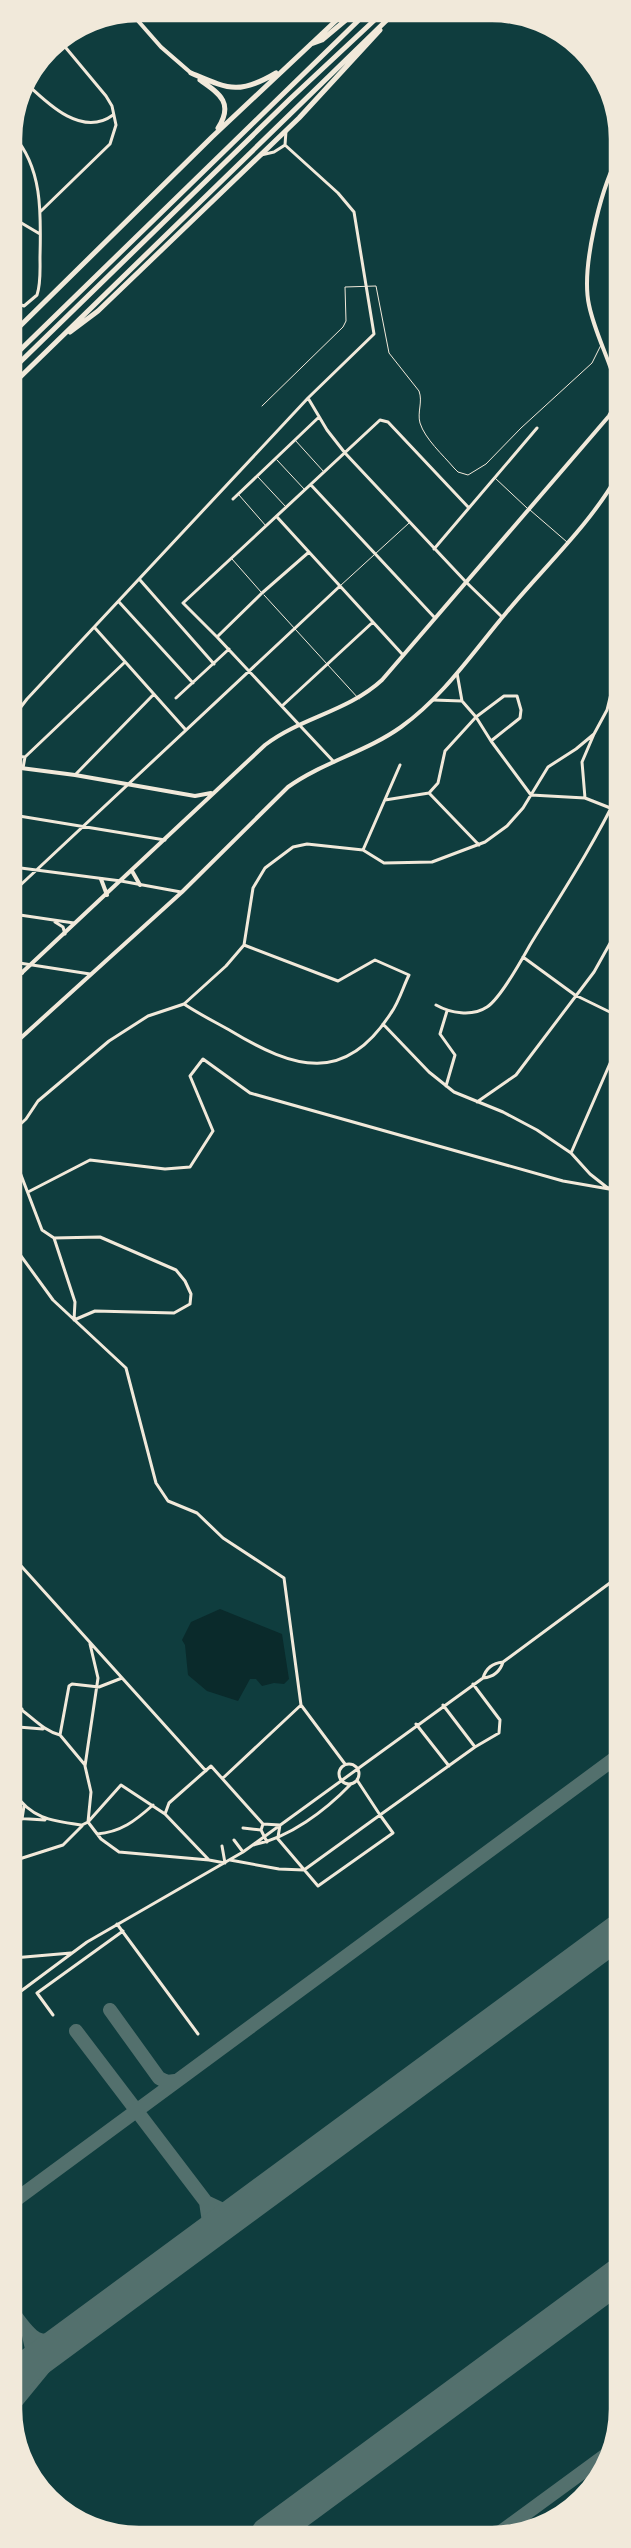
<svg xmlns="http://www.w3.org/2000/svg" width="631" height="2548" viewBox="0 0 631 2548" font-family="Lora,serif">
	<rect width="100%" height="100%" fill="#0f3d3e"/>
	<path fill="#0a2a2b" d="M220,1609l62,25 7,45 -5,5 -10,-1 -12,3 -6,-7h-6l-12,22 -31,-10 -19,-16 -3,-30 -3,-5 9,-18z"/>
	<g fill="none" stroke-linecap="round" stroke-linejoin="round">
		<path stroke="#53706d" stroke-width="14" d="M110,2010l49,68 8,4 8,-1
			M76,2031l130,171 3,20 -6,14
			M14,2201l604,-445
			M206,2202l17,8 18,-2
			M14,2314c17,23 23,34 53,22
			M23,2370l9,-21 -3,-14
			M14,2404l41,-50 44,-40
			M498,2534l112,-82"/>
		<path stroke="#53706d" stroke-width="34" d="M14,2377l604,-445
			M268,2534l350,-258"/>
		<path stroke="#f1e9da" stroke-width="1" d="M262,406l81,-79 3,-6 -1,-34 31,-1 13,67 30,38c4,11 -2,21 1,32 5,16 23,32 34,45l4,4 10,3 18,-11 35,-36 71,-65 9,-18
			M295,440l29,32
			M277,460l28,30
			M258,477l28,30
			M495,478l32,30
			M239,495l27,31
			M530,510l37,32
			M232,559l29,33
			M340,586l69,-63
			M264,595l95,104"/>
		<path stroke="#f1e9da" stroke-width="3" d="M26,83c21,20 56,55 87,32
			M13,135c30,33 28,80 27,122 0,12 1,26 -3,38l-13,11 -11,-4
			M285,145l1,-14
			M261,155l13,-3 11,-7
			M41,211l69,-67 6,-19 -4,-19 -6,-10 -45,-54
			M13,218l27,16
			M308,398l19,32 18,23 121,129 36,35
			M311,485l124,133
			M233,499l86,-82
			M277,517l126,138
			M434,549l103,-121
			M140,580l74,84
			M119,602l74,81
			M95,628l90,101
			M217,637l45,-44 47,-41
			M457,673l5,28 14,16 15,24 40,54 54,3 33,13
			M176,698l53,-49
			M433,700l29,1
			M282,706l91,-84
			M13,730l4,-18 10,-13 281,-301 66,-64 -20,-122 -16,-19 -53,-48
			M13,756l12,1
			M334,762l-117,-125 -34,-34 197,-183 8,2 81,86
			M23,768l2,-11 100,-95
			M75,775l79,-81
			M429,793l9,-10 7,-32 31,-34 28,-21h13l4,14 -1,8 -29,23
			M585,798l-3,-36 12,-28
			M385,800l44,-7 50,52
			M13,815l152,25
			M363,850l37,-85
			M13,867l108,14 60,11
			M13,892l327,-306
			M13,914l61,9
			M55,922l8,5 2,7
			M523,957l52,38 43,21
			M13,962l77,12
			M184,1004c15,10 31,18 47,27 63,38 114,54 160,-18 8,-11 12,-26 18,-38l-34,-15 -37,21 -94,-36
			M436,1005c14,8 36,12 51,2 14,-9 34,-46 43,-62 30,-49 63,-99 88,-151
			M383,1024l46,48 25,20 49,20 34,18 34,23 19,21 19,15
			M446,1086l9,-31 -15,-21 7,-23
			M477,1102l39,-27 78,-103 24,-43
			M13,1131l13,-12 12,-18 71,-60 39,-25 36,-12 42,-38 18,-21 9,-57 12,-20 28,-21 14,-3 56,6 21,13 48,-1 53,-20 22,-16 16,-18 25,-41 28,-18 18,-15 13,-24 11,-45
			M571,1153l47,-108
			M13,1154l29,76 12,8 46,-1 76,33 9,11 6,13 -1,10 -16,9 -79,-2 -21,9 1,-18 -21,-64
			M609,1189l9,-17
			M28,1192l62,-32 75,9 25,-2 23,-36 -23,-55 13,-17 47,34 313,88 46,8
			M13,1245l40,55 73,68 30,115 12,18 29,12 26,25 61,40 17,127 -78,73
			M13,1557l193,214
			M483,1678c3,-10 10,-15 20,-16l115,-85
			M13,1704c17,10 28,26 47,31l9,-49 3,-2 27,3 23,-9
			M301,1705l44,59
			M443,1705l32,42
			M13,1711l9,-2
			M416,1724l33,42
			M13,1731l5,-4 25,2
			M60,1735l25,30
			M339 1774a10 10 0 1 1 20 0a10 10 0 1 1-20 0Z
			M357,1780l23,35 95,-68 24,-14 1,-13 -27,-36
			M13,1791c18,28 39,30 69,34l6,-3 3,-30 -6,-26 13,-88 -8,-34
			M13,1809l8,-5
			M165,1814l4,-11 42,-37 52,58
			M13,1818l32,2
			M22,1819l2,-13
			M263,1824l17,1 -2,12
			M263,1824l-2,6 6,12
			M243,1828l18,2
			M97,1834c24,-2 38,-13 56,-29
			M234,1840l9,12
			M253,1845c36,-7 72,-34 98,-61
			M209,1860l-90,-8 -18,-13 -13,-17 33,-37 44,29 44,46 16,3 -3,-17
			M230,1860l49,9 25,1 76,-55 13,18 -75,53 -40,-47
			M13,1861l50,-16 19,-19
			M117,1924l81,110
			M13,1958l58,-5
			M13,1997l74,-55 156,-90 240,-174c10,-1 17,-6 20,-16
			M53,2015l-16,-22 86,-62"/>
		<path stroke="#f1e9da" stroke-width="4" d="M132,14l29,33 30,26
			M609,416l8,1
			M13,767l62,8 120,21 16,-3
			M132,871l8,14
			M101,879l6,16
			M16,963l6,10
			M13,981l252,-236c37,-28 82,-33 117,-65l227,-264 8,-14"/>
		<path stroke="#f1e9da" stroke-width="4" d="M617,159c-17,33 -36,109 -28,146 6,29 21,55 28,83
			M13,1045l169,-153 106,-105c35,-25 78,-35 113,-60 42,-30 72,-75 105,-114 37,-45 83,-87 112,-138"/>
		<path stroke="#f1e9da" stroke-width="5" d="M311,44l11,-4 31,-26
			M191,73c38,16 48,22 85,0
			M200,80c20,14 34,23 18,48
			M70,332l28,-21 201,-193 81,-88
			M13,333l199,-196 131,-123
			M13,357l352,-343
			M13,369l277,-270 91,-85
			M13,384l380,-370"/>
	</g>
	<path d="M0 0H631V2548H0ZM139 21H492A118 118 0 0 1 610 139V2409A118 118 0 0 1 492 2527H139A118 118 0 0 1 21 2409V139A118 118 0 0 1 139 21Z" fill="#f1e9da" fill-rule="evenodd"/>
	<path fill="none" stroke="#f1e9da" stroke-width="2.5" d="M139 21H492A118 118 0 0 1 610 139V2409A118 118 0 0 1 492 2527H139A118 118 0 0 1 21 2409V139A118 118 0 0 1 139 21Z"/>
</svg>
